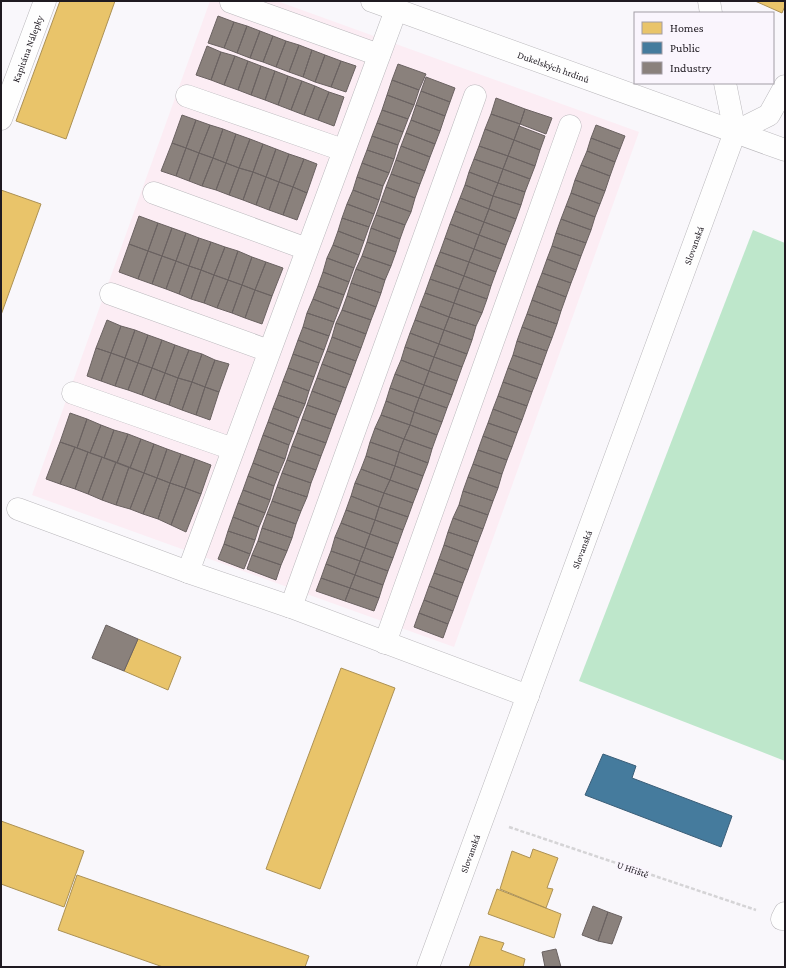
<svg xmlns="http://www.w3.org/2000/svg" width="786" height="968" viewBox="0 0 786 968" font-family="'Crimson Pro',serif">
	<rect width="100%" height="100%" fill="#f9f7fb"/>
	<path fill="#fcedf4" d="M210,1h67l362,131 -185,515 -422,-152z"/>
	<path fill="#bee7cb" d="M753,230l32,13v518l-206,-80z"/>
	<path fill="#e9c46a" stroke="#ac9154" d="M60,1h55l-49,138 -50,-18z
		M755,1h30v5l-3,7z
		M1,190l40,14 -40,111z
		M138,639l43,18 -13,33 -44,-19z
		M341,668l54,20 -75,201 -54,-20z
		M1,821l83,30 -20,56 -63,-23z
		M533,849l25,9 -11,30 6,1 -7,19 -46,-19 12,-38 18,7z
		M77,875l232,81 -4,11h-142l-105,-37z
		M497,889l64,25 -7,24 -66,-24z
		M480,936l24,7 -3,7 24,9 -2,8h-54z"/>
	<path fill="#457b9d" stroke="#3a5e78" d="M603,754l33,12 -4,12 100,38 -11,31 -136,-52z"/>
	<path fill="#8a817c" stroke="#6a6261" d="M218,16l16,6 -10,26 -16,-5z
		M234,22l13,4 -10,27 -13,-5z
		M247,26l13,5 -10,27 -13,-5z
		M260,31l13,5 -10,26 -13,-4z
		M273,36l13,5 -10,26 -13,-5z
		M286,41l13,4 -10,27 -13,-5z
		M299,45l13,5 -9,27 -14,-5z
		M207,46l14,6 -10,28 -15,-5z
		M312,50l13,5 -10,27 -12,-5z
		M221,52l14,4 -11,29 -13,-5z
		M325,55l16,6 -10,26 -16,-5z
		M235,56l13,5 -10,29 -14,-5z
		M248,61l13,5 -10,29 -13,-5z
		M341,61l15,5 -10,26 -15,-5z
		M398,64l28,10 -7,16 -27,-10z
		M261,66l14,5 -10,29 -14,-5z
		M275,71l13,5 -10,29 -13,-5z
		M288,76l14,5 -11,29 -13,-5z
		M426,77l29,11 -5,14 -29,-11z
		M392,80l27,10 -5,15 -27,-10z
		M302,81l13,5 -11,29 -13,-5z
		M315,86l14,6 -11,28 -14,-5z
		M421,91l29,11 -5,14 -29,-11z
		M329,92l15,5 -10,29 -16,-6z
		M387,95l27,10 -6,14 -26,-9z
		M496,98l29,11 -5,15 -29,-10z
		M416,105l29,11 -5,15 -29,-11z
		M525,109l27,9 -6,16 -26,-10z
		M382,110l26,9 -5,13 -26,-9z
		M491,114l29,10 -6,16 -29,-11z
		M182,115l14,5 -10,28 -14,-5z
		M196,120l14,5 -11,28 -13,-5z
		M411,120l29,11 -5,13 -29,-11z
		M377,123l26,9 -5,13 -26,-9z
		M210,125l13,4 -10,29 -14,-5z
		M596,125l29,11 -5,13 -29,-11z
		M519,126l26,10 -5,14 -26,-10z
		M223,129l13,5 -10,29 -13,-5z
		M485,129l29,11 -6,16 -29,-10z
		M406,133l29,11 -5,13 -29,-11z
		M236,134l14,5 -11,29 -13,-5z
		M372,136l26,9 -4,14 -27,-9z
		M591,138l29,11 -5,13 -28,-11z
		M250,139l13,5 -10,28 -14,-4z
		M514,140l26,10 -5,16 -27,-10z
		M172,143l14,5 -10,28 -15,-5z
		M263,144l13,5 -10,28 -13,-5z
		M401,146l29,11 -5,14 -29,-11z
		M479,146l29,10 -5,13 -29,-10z
		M186,148l13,5 -10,28 -13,-5z
		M276,149l13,5 -10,28 -13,-5z
		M367,150l27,9 -5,14 -27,-10z
		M587,151l28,11 -5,14 -29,-11z
		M199,153l14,5 -11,28 -13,-5z
		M289,154l15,5 -11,28 -14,-5z
		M508,156l27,10 -5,13 -27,-10z
		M213,158l13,5 -10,27 -14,-4z
		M304,159l13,5 -10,29 -14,-6z
		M474,159l29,10 -5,14 -29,-11z
		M396,160l29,11 -5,13 -29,-10z
		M226,163l13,5 -10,27 -13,-5z
		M362,163l27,10 -6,13 -26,-9z
		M581,165l29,11 -5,15 -30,-11z
		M239,168l14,4 -10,28 -14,-5z
		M503,169l27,10 -5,13 -27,-9z
		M253,172l13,5 -10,28 -13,-5z
		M469,172l29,11 -5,13 -28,-11z
		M391,174l29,10 -5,14 -29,-11z
		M266,177l13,5 -10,28 -13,-5z
		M357,177l26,9 -4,14 -26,-10z
		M575,180l30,11 -5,13 -29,-11z
		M279,182l14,5 -10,28 -14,-5z
		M498,183l27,9 -4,13 -28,-9z
		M465,185l28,11 -4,13 -29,-11z
		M293,187l14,6 -10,27 -14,-5z
		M386,187l29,11 -4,14 -30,-11z
		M353,190l26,10 -5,14 -27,-10z
		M571,193l29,11 -5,13 -29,-11z
		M493,196l28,9 -5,14 -27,-10z
		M460,198l29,11 -5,13 -29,-11z
		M381,201l30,11 -6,13 -29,-10z
		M347,204l27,10 -5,13 -27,-9z
		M566,206l29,11 -4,13 -30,-11z
		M489,209l27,10 -5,13 -27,-10z
		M455,211l29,11 -5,13 -29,-11z
		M376,215l29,10 -5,14 -29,-11z
		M139,216l19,7 -10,28 -19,-7z
		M342,218l27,9 -5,14 -26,-10z
		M561,219l30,11 -5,13 -30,-10z
		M484,222l27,10 -5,13 -27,-10z
		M158,223l14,5 -10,28 -14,-5z
		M450,224l29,11 -5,14 -29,-11z
		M172,228l14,5 -10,28 -14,-5z
		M371,228l29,11 -4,13 -29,-10z
		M338,231l26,10 -5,14 -26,-10z
		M186,233l13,5 -10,28 -13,-5z
		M556,233l30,10 -5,13 -29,-10z
		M479,235l27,10 -5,14 -27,-10z
		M199,238l12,4 -10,28 -12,-4z
		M445,238l29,11 -5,13 -29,-10z
		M211,242l14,5 -11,28 -13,-5z
		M367,242l29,10 -5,14 -29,-10z
		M129,244l19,7 -10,28 -19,-7z
		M333,245l26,10 -5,13 -27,-10z
		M552,246l29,10 -5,14 -29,-11z
		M225,247l13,4 -10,29 -14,-5z
		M474,249l27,10 -5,13 -27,-10z
		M148,251l14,5 -10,28 -14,-5z
		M238,251l14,6 -10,28 -14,-5z
		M440,252l29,10 -5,14 -29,-11z
		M162,256l14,5 -10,28 -14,-5z
		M362,256l29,10 -6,14 -29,-11z
		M252,257l14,5 -11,28 -13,-5z
		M327,258l27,10 -5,14 -26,-10z
		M547,259l29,11 -5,13 -29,-10z
		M176,261l13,5 -10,28 -13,-5z
		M266,262l17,6 -11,28 -17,-6z
		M469,262l27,10 -5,14 -27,-10z
		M435,265l29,11 -5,13 -29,-10z
		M189,266l12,4 -10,29 -12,-5z
		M356,269l29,11 -4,13 -30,-10z
		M201,270l13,5 -10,28 -13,-4z
		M323,272l26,10 -5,13 -26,-9z
		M542,273l29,10 -5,14 -29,-11z
		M214,275l14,5 -11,28 -13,-5z
		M464,276l27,10 -4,13 -28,-10z
		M430,279l29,10 -5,14 -29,-10z
		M228,280l14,5 -10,28 -15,-5z
		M351,283l30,10 -5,14 -29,-11z
		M242,285l13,5 -10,28 -13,-5z
		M318,286l26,9 -5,14 -26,-10z
		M537,286l29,11 -5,14 -29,-11z
		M459,289l28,10 -5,14 -28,-10z
		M255,290l17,6 -10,28 -17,-6z
		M425,293l29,10 -5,14 -29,-11z
		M347,296l29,11 -5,13 -29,-10z
		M313,299l26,10 -5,13 -27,-9z
		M532,300l29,11 -4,13 -30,-10z
		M454,303l28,10 -6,13 -27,-9z
		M420,306l29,11 -5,13 -29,-10z
		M342,310l29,10 -5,14 -30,-11z
		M307,313l27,9 -5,14 -26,-9z
		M527,314l30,10 -5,14 -30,-11z
		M449,317l27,9 -4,14 -28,-10z
		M107,320l14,6 -10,27 -15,-5z
		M415,320l29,10 -5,14 -29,-11z
		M336,323l30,11 -5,14 -29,-11z
		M121,326l14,4 -10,28 -14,-5z
		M303,327l26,9 -5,14 -26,-10z
		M522,327l30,11 -5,13 -30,-10z
		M135,330l13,5 -10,28 -13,-5z
		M444,330l28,10 -5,14 -28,-10z
		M410,333l29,11 -5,13 -29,-10z
		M148,335l14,5 -10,28 -14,-5z
		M332,337l29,11 -5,13 -29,-10z
		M162,340l13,5 -10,28 -13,-5z
		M298,340l26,10 -5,13 -26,-9z
		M517,341l30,10 -5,14 -29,-10z
		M439,344l28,10 -5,13 -28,-10z
		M175,345l14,5 -11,28 -13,-5z
		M405,347l29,10 -5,14 -28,-11z
		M96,348l15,5 -10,28 -14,-5z
		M189,350l13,4 -10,28 -14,-4z
		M327,351l29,10 -5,14 -29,-11z
		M111,353l14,5 -10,28 -14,-5z
		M202,354l13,6 -10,27 -13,-5z
		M293,354l26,9 -5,14 -26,-9z
		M513,355l29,10 -5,14 -29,-11z
		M434,357l28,10 -5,14 -28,-10z
		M125,358l13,5 -10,27 -13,-4z
		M215,360l14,4 -10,28 -14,-5z
		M401,360l28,11 -5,14 -29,-11z
		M138,363l14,5 -10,27 -14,-5z
		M322,364l29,11 -5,13 -29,-10z
		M152,368l13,5 -10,27 -13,-5z
		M288,368l26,9 -5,14 -26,-10z
		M508,368l29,11 -5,13 -29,-10z
		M429,371l28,10 -5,14 -28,-10z
		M165,373l13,5 -9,27 -14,-5z
		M395,374l29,11 -5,13 -29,-10z
		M178,378l14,4 -10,28 -13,-5z
		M317,378l29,10 -5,14 -29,-11z
		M283,381l26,10 -4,13 -27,-9z
		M192,382l13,5 -9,28 -14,-5z
		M503,382l29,10 -5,14 -29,-10z
		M424,385l28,10 -5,13 -28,-10z
		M205,387l14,5 -9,28 -14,-5z
		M390,388l29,10 -5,14 -28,-11z
		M312,391l29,11 -5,13 -29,-10z
		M278,395l27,9 -6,14 -26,-10z
		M498,396l29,10 -5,14 -29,-11z
		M419,398l28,10 -5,14 -28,-10z
		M386,401l28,11 -4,13 -29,-10z
		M307,405l29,10 -5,14 -29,-10z
		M273,408l26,10 -5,14 -26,-10z
		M493,409l29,11 -5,13 -29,-10z
		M414,412l28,10 -5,13 -27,-10z
		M70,413l17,6 -10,29 -17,-6z
		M381,415l29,10 -6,14 -29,-11z
		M87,419l14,6 -11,28 -13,-5z
		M302,419l29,10 -5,14 -29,-10z
		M268,422l26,10 -5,13 -26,-10z
		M488,423l29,10 -5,14 -29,-11z
		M101,425l13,5 -10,28 -14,-5z
		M410,425l27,10 -5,14 -28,-10z
		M375,428l29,11 -5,13 -29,-10z
		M114,430l14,4 -11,29 -13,-5z
		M297,433l29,10 -5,13 -29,-10z
		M128,434l13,5 -11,29 -13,-5z
		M263,435l26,10 -4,14 -27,-10z
		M483,436l29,11 -5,13 -29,-10z
		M141,439l13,5 -10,29 -14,-5z
		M404,439l28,10 -4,14 -29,-11z
		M60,442l15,5 -15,37 -14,-5z
		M370,442l29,10 -4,14 -29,-10z
		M154,444l13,5 -10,29 -13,-5z
		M292,446l29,10 -5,14 -29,-10z
		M75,447l13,5 -13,37 -15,-5z
		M167,449l14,5 -11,29 -13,-5z
		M258,449l27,10 -6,14 -26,-10z
		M478,450l29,10 -5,14 -29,-10z
		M88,452l14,5 -14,37 -13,-5z
		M399,452l29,11 -5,13 -28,-10z
		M181,454l14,5 -10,29 -15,-5z
		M366,456l29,10 -5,14 -29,-11z
		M102,457l14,5 -14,38 -14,-6z
		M195,459l16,6 -10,29 -16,-6z
		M287,460l29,10 -5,13 -29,-10z
		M116,462l13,5 -13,38 -14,-5z
		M253,463l26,10 -5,13 -26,-10z
		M473,464l29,10 -4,14 -30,-11z
		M395,466l28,10 -5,14 -28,-10z
		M129,467l15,6 -14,36 -14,-4z
		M361,469l29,11 -6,13 -29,-10z
		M144,473l13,5 -14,36 -13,-5z
		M282,473l29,10 -4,14 -30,-10z
		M248,476l26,10 -4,14 -27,-10z
		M468,477l30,11 -5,13 -30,-10z
		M157,478l13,5 -12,36 -15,-5z
		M390,480l28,10 -5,13 -29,-10z
		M170,483l15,5 -14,37 -13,-6z
		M355,483l29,10 -5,14 -28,-11z
		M277,487l30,10 -6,14 -29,-10z
		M185,488l16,6 -15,38 -15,-7z
		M243,490l27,10 -5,13 -27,-10z
		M463,491l30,10 -5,14 -29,-10z
		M384,493l29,10 -5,14 -29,-10z
		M351,496l28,11 -4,13 -29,-10z
		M272,501l29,10 -5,13 -29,-10z
		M238,503l27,10 -6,14 -26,-10z
		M459,505l29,10 -5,14 -30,-11z
		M379,507l29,10 -5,13 -28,-10z
		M346,510l29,10 -5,14 -29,-11z
		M267,514l29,10 -4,14 -30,-10z
		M233,517l26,10 -4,13 -27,-9z
		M453,518l30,11 -5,13 -30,-10z
		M375,520l28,10 -5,14 -28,-10z
		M341,523l29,11 -5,14 -30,-11z
		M262,528l30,10 -5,13 -29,-10z
		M228,531l27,9 -5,14 -26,-10z
		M448,532l30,10 -5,14 -29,-11z
		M370,534l28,10 -5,14 -28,-10z
		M335,537l30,11 -5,13 -29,-10z
		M258,541l29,10 -6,14 -29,-10z
		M224,544l26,10 -6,15 -26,-10z
		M444,545l29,11 -5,14 -29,-11z
		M365,548l28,10 -5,13 -28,-10z
		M331,551l29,10 -5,14 -29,-11z
		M252,555l29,10 -5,15 -29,-11z
		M439,559l29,11 -5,13 -29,-10z
		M360,561l28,10 -5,14 -28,-10z
		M326,564l29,11 -5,13 -29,-10z
		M434,573l29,10 -5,14 -29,-11z
		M355,575l28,10 -4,13 -29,-10z
		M321,578l29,10 -5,13 -29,-10z
		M429,586l29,11 -5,14 -29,-11z
		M350,588l29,10 -5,13 -29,-10z
		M424,600l29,11 -5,13 -29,-11z
		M419,613l29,11 -5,14 -29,-11z
		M106,625l32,14 -14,32 -32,-13z
		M593,906l15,6 -10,29 -16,-6z
		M608,912l14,5 -10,27 -14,-3z
		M556,949l5,18h-16l-3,-15z"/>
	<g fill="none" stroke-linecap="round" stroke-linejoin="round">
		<g stroke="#bab8bc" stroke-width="23">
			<g id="minor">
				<path id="s1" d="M372,1l413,149"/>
				<path d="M709,1l2,12"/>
				<path d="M231,2l148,53"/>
				<path d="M396,10l-208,562 103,35 237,89"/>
				<path d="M725,83l10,49"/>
				<path d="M187,96l156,54"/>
				<path id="s2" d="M1,119l44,-118"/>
				<path d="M735,132l34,-17 16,-29"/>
				<path d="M154,193l153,56"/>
				<path d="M111,294l158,57"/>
				<path d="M73,393l160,56"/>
				<path d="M18,509l170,63"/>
				<path d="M291,607l184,-511"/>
				<path d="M385,643l185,-517"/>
				<path d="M782,919l3,-6"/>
				<path id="s3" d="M428,967l307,-835"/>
			</g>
		</g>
		<path stroke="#d5d4d6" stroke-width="2.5" stroke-dasharray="4 2" stroke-linecap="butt" d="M509,827l247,83"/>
		<use href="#minor" stroke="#fefefe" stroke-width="22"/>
	</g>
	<g text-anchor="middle" stroke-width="4" stroke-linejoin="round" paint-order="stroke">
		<g font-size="10" fill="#1f1a21" stroke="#faf5fd">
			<text dy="4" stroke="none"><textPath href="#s2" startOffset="75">Kapitána Nálepky</textPath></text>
			<text dy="4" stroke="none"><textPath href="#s1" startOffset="193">Dukelských hrdinů</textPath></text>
			<text dy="4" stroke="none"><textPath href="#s3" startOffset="769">Slovanská</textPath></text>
			<text dy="4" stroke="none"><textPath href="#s3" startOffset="445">Slovanská</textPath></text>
			<text dy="4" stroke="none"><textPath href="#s3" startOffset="121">Slovanská</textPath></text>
			<text transform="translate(633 869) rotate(19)" y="4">U Hřiště</text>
		</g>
	</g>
	<rect width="786" height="968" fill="none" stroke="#1f1a21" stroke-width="4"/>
	<rect x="634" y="12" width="140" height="72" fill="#faf5fd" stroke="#a29da5"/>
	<rect x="642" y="22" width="20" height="12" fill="#e9c46a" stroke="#a29da5"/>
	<text x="670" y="32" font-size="12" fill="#1f1a21">Homes</text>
	<rect x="642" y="42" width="20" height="12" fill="#457b9d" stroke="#a29da5"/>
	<text x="670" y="52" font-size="12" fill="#1f1a21">Public</text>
	<rect x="642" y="62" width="20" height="12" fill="#8a817c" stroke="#a29da5"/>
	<text x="670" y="72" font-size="12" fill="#1f1a21">Industry</text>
</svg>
